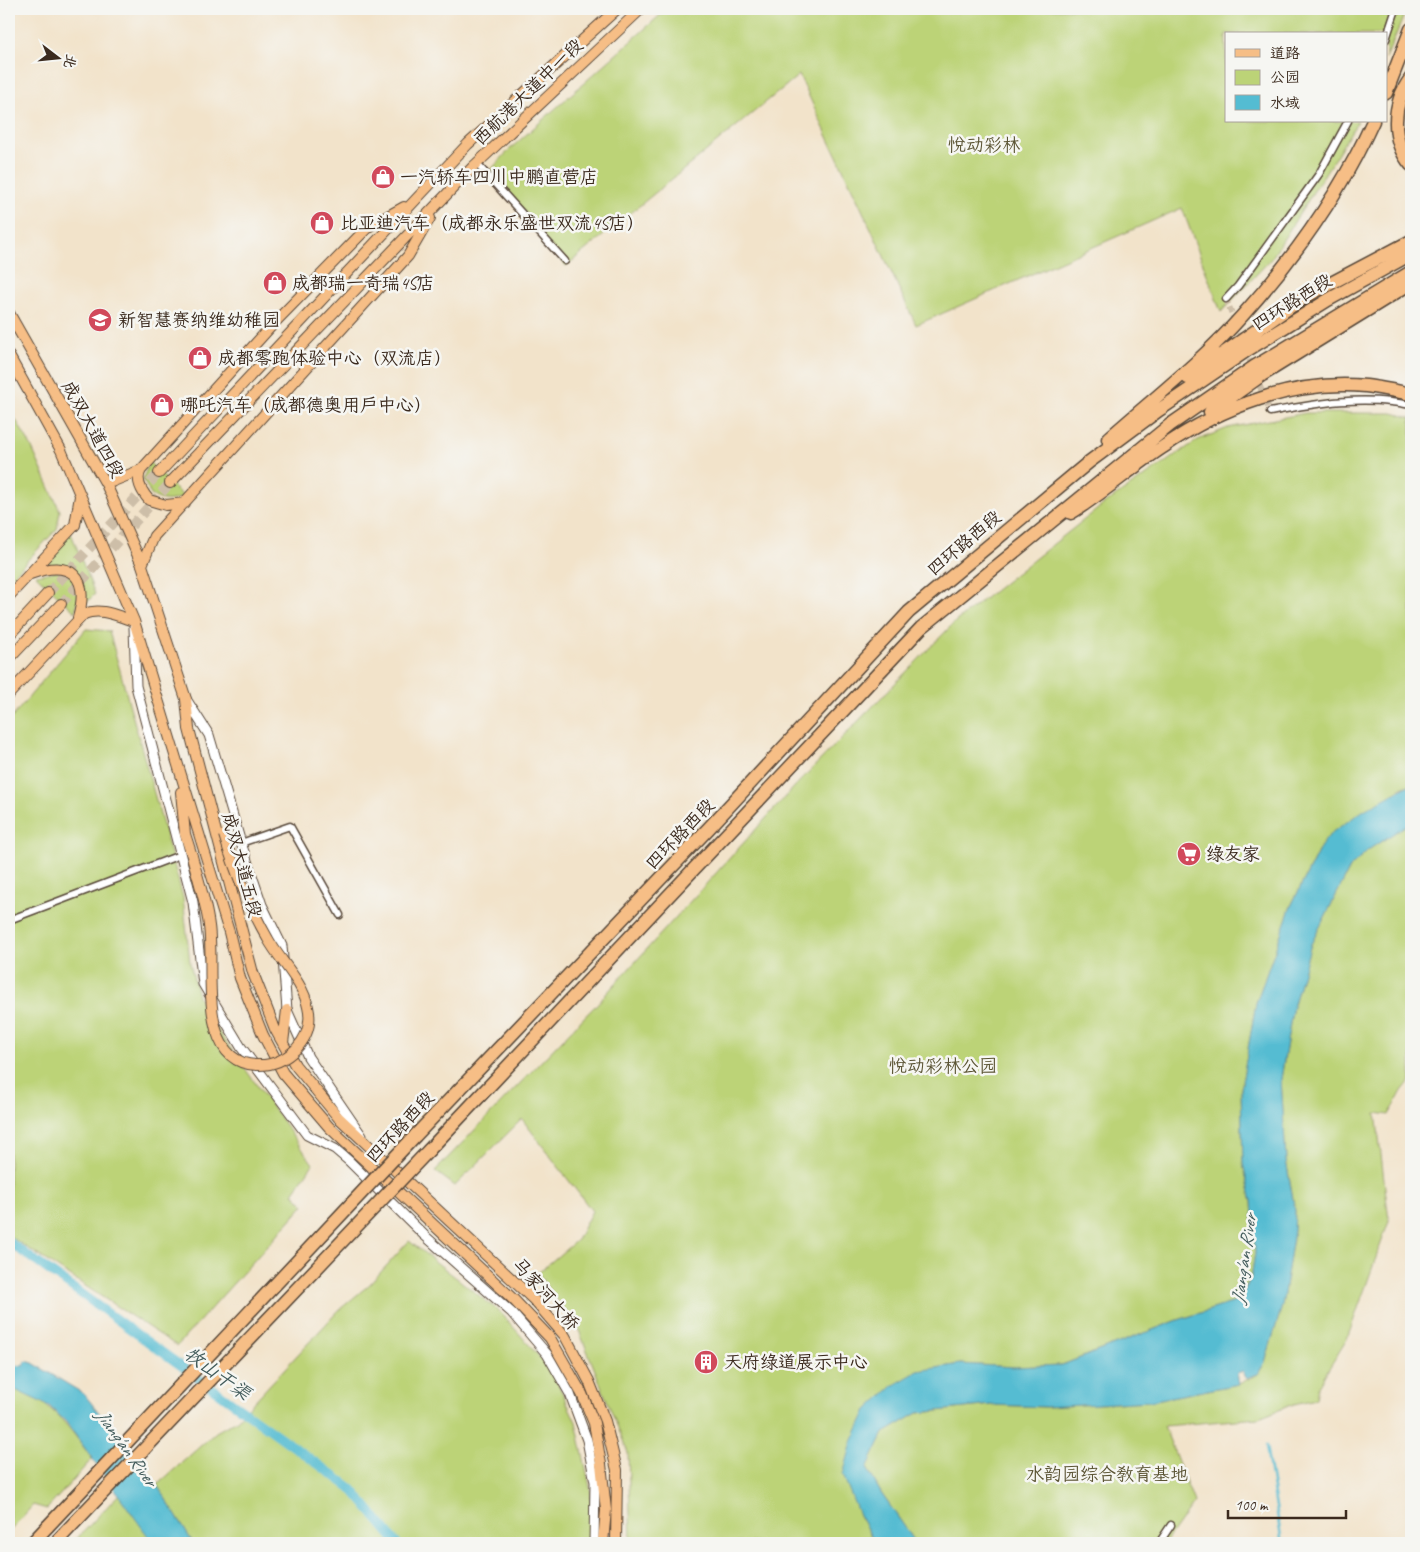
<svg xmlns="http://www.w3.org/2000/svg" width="1420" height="1552" viewBox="0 0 1420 1552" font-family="Caveat,'LXGW WenKai TC',sans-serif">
	<rect width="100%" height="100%" fill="#f6f6f2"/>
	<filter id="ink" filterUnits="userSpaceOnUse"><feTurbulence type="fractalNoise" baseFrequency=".02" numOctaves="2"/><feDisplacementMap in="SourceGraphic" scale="10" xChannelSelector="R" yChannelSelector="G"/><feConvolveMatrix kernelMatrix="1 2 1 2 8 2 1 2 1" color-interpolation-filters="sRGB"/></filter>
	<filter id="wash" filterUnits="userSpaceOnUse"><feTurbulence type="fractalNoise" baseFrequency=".0096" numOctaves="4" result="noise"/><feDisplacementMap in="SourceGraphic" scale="20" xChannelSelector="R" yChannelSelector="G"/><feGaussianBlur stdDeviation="1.12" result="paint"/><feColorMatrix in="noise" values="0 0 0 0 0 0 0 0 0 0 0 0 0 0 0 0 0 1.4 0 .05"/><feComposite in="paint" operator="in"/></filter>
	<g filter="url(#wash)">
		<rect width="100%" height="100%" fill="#f2e3ca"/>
		<path fill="#bcd377" stroke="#7c7e4a" d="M667,9h740l-21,49v-24h-160v87h132l-87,138 -50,53 -39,-104 -266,117 -117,-250 -233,191 -76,-95 20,-22z
			M9,408l22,38 29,65 -3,18 -48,51z
			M1306,413h87l18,5v366l-10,4 -80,58 -30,60 -35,97 -15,86 2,75 9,37 3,52 -4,25 -16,24 -57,18 -116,45 -48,2 -54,-3 -42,7 -51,39 -8,105 16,28h-244l-3,-90 -50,-125 -40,-55 39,-33 15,-29 -70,-92 -67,67 -20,-15 161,-166 202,-222 157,-161 149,-118 94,-64 30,-12z
			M149,462l34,34c-11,7 -22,5 -32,-1l-8,-16z
			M71,533l24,61 -10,10 1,-10 -27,-30 -19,2z
			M57,571l16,7 6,15 -4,19 -39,-37z
			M86,629l23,2 74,266 7,66 8,33 23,39 92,129 -20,29 11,12 -127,141 -168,-110v-515z
			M1411,822v258l-9,11 -13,24 -13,-2 13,108 -42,118 -29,47 -2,13 -22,5 -35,14 -95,8 30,76 -29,41h-249l-35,-50 -14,-25 17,-35 34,-20 74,-8 54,2 104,-6 89,-17 19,-10 7,-12 17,-56 12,-75 1,-20 -9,-51 -5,-81 11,-68 19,-67 39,-76 18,-18z
			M409,1241l91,71 52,59 24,51 15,70 -2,51h-396l-36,-58 59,-53 21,-12 102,-110 31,-26z
			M9,1387c42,13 59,38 83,72l-45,50 -14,-4 -24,27z
			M120,1493l37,50h-84z"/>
		<path fill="#54bcd2" stroke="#487378" d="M1411,784v38l-43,28 -18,18 -39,76 -19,67 -11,68 5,81 9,51 -1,20 -12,75 -17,56 -7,12 -12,4 -3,-7 -6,2 2,11 -89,17 -104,6 -54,-2 -74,8 -34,20 -17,35 14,25 35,50h-41l-16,-28 -16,-40 9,-33 15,-32 27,-25 24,-14 42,-7 54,3 48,-2 116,-45 57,-18 8,-9 8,-15 4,-25 -3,-52 -9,-37 -2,-75 15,-86 35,-97 30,-60 10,-13 33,-23z
			M9,1353v6l5,6 9,1 3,-5 7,2 51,31 73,91 36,58h-40l-87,-121 -17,-16 -40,-19z"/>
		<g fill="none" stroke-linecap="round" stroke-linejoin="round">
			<path stroke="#54bcd2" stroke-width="2.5" d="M1266,1446l16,97"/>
			<path stroke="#54bcd2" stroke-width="9" d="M9,1242l342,246 46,55"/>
		</g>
	</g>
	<g filter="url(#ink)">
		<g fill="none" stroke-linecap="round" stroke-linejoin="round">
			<path stroke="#cdbea8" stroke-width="6" stroke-dasharray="6 3" stroke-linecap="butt" d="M1226,299l17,43
				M1246,351l24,61"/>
			<path stroke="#cdbea8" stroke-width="10" stroke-dasharray="10 5" stroke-linecap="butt" d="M48,593l111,-120
				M61,604l109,-121"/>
			<g stroke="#564638" stroke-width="9">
				<path id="minor" d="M1386,39l10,-30
					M477,164l88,97
					M1226,299l12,-13 81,-112 29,-53
					M1270,412c47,-9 94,-17 141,-7
					M241,843l49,-17 50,89
					M9,920l171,-65
					M1159,1543l12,-18"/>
			</g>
			<g stroke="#564638" stroke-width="11">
				<path id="tertiary" d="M134,627l2,59 57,216 10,82 38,63 66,88 28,14 14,12 75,74 88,78 35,41 23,40 17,46 8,42 -1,61
					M186,699l23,36 32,108 21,62 20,41 5,64 21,47 54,79"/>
			</g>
			<g stroke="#564638" stroke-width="12">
				<path id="primary" d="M9,313l97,171 36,81 44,134 3,30 64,244 22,56 20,36 43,52 195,182 32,37 24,45 16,40 12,49 -1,73
					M9,356l52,94 73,171 95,311 11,46 23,57 20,38 46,54 185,173 36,38 32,56 12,29 7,41 5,46 -3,33
					M141,470c-6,10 1,22 8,30l17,5 19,-2
					M159,473l309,-329 149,-135
					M170,483l303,-316 168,-158
					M106,484l35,-14 135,-149 92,-94 36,-20
					M142,565l12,-29 254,-280 22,-38
					M30,574c41,-15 60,2 48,44
					M9,596l66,-71 5,-29
					M9,635l39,-42
					M9,659l52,-55
					M9,694l75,-80c17,-7 33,2 50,7
					M181,792l4,42 7,22
					M283,1043l4,-33"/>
			</g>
			<g stroke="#564638" stroke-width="15">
				<path id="motorway" d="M1411,78c-19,25 -21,62 0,87
					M1386,93l25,-64
					M1188,378l115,-80 108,-57
					M1210,412l52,-37 149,-92
					M1108,439c45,-40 94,-78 134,-123 52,-58 99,-124 131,-195
					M1071,513c32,-20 60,-45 92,-66 58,-40 132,-68 203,-61 15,2 30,5 45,8
					M415,1136l293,-307 201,-217 180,-150 70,-52 87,-59 82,-51 83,-46
					M429,1150l492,-522 249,-203 84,-58 157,-95
					M32,1543l16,-17"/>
			</g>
			<use href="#minor" stroke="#fff" stroke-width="6"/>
			<use href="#tertiary" stroke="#fff" stroke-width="9"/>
			<use href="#primary" stroke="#f6be86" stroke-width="10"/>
			<use href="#motorway" stroke="#f6be86" stroke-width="12"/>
			<g stroke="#564638" stroke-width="12" stroke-linecap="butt">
				<path id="primary-bridge" d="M192,856c6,23 14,46 17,70 6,40 -13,137 47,139 15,1 29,-5 40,-16 11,-12 16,-26 12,-42 -5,-25 -28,-46 -40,-68 -19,-33 -33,-68 -44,-104"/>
			</g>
			<g stroke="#564638" stroke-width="15" stroke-linecap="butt">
				<path id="motorway-bridge" d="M48,1526l367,-390
					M57,1541l372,-391"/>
			</g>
			<use href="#primary-bridge" stroke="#f6be86" stroke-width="10"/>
			<use href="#motorway-bridge" stroke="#f6be86" stroke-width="12"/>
		</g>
	</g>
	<defs>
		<g id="shop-disc" transform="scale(1.25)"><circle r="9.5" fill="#d1495b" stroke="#f6f6f2"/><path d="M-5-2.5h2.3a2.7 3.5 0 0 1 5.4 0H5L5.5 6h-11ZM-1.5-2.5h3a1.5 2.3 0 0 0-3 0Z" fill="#fff"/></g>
		<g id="school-disc" transform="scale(1.25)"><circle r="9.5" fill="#d1495b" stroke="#f6f6f2"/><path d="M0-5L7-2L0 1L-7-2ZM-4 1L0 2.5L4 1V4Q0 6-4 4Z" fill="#fff"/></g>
		<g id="supermarket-disc" transform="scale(1.25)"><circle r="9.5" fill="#d1495b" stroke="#f6f6f2"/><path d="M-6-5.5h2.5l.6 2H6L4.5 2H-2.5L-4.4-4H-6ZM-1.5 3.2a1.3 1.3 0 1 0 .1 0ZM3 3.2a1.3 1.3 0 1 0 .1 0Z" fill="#fff"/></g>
		<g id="building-disc" transform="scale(1.25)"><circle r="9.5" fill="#d1495b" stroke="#f6f6f2"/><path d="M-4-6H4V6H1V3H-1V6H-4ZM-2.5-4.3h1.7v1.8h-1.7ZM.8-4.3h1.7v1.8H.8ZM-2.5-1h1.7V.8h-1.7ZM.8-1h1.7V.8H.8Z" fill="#fff"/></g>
	</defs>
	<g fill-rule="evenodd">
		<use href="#shop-disc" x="383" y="177"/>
		<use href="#shop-disc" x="322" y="223"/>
		<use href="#shop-disc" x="275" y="283"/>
		<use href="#school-disc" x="100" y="320"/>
		<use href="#shop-disc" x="200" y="358"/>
		<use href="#shop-disc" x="162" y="405"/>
		<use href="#supermarket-disc" x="1189" y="854"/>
		<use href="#building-disc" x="706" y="1362"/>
	</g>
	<g text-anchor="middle" stroke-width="5" stroke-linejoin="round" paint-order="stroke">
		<g font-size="18" fill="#3b2a1e" stroke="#f6f6f2">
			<text transform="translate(528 92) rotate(-44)" y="6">西航港大道中一段</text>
			<text transform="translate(1292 302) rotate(-32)" y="6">四环路西段</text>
			<text transform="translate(93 429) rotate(61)" y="6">成双大道四段</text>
			<text transform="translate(964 543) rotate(-40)" y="6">四环路西段</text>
			<text transform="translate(680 834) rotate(-46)" y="6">四环路西段</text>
			<text transform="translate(242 865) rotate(75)" y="6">成双大道五段</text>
			<text transform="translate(400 1127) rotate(-47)" y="6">四环路西段</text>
			<text transform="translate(546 1294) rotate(48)" y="6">马家河大桥</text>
		</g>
		<g font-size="18" fill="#5b5434" stroke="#f6f6f2">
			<text x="984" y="151">悦动彩林</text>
			<text x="943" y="1072">悦动彩林公园</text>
			<text x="1107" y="1480">水韵园综合教育基地</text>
		</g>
		<g font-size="18" fill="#3b2a1e" stroke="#f6f6f2" text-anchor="start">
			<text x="400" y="183">一汽轿车四川中鹏直营店</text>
			<text x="340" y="229">比亚迪汽车（成都永乐盛世双流4S店）</text>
			<text x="292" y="289">成都瑞一奇瑞4S店</text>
			<text x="118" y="326">新智慧赛纳维幼稚园</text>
			<text x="218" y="364">成都零跑体验中心（双流店）</text>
			<text x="180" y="411">哪吒汽车（成都德奥用户中心）</text>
			<text x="1206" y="860">绿友家</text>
			<text x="724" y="1368">天府绿道展示中心</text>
		</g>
		<g font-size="19" font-style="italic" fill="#445d5d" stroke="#f6f6f2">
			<text transform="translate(1243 1259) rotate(-82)" y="7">Jiang'an River</text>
			<text transform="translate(218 1373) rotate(36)" y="7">牧山干渠</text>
			<text transform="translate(127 1447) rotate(54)" y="7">Jiang'an River</text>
		</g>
	</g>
	<rect width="1420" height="1552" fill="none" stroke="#f6f6f2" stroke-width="30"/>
	<rect x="1225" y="32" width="162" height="90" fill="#f6f6f2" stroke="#aba49d"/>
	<rect x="1235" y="49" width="25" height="8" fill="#f6be86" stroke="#aba49d"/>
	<text x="1270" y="58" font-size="15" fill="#3b2a1e">道路</text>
	<rect x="1235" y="70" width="25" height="15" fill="#bcd377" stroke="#aba49d"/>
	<text x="1270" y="82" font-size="15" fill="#3b2a1e">公园</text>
	<rect x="1235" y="95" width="25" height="15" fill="#54bcd2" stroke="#aba49d"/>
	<text x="1270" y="108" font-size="15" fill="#3b2a1e">水域</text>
	<g transform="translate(58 58) rotate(106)" stroke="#f6f6f2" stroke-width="4" paint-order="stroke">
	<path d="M0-4L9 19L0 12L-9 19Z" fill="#3b2a1e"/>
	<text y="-8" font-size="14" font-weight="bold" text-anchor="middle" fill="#3b2a1e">北</text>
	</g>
	<path d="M1228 1510v8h118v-8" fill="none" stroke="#3b2a1e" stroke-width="2.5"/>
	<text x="1235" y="1510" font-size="15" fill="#3b2a1e" stroke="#f6f6f2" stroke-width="4" paint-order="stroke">100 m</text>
</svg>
